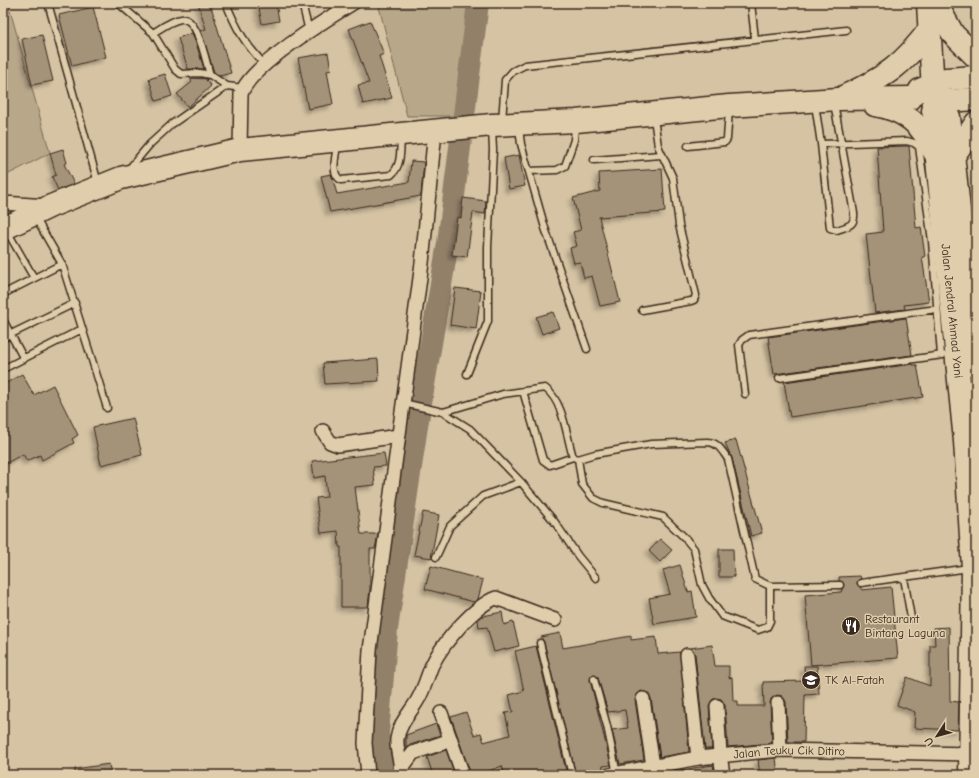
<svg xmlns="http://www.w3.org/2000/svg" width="979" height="778" viewBox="0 0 979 778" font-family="'Comic Neue',sans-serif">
	<defs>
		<filter id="shadow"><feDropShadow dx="-3.5" dy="3.5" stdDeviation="2" flood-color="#0004"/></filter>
	</defs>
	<rect width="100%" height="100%" fill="#d5c3a3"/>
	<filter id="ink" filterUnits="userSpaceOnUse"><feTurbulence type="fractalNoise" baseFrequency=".025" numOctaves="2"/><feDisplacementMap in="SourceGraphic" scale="8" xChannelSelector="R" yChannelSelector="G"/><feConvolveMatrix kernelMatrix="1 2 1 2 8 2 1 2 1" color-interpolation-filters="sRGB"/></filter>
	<g filter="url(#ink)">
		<path fill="#b9a78a" stroke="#7a6854" d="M3,3h5l42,150 -47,24z
			M378,3h90l-14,113h-47z"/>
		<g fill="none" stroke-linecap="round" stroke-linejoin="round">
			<path stroke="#928069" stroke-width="22" d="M383,775l-5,-42 9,-104 30,-203 31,-183 30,-240"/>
		</g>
		<path fill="#a59379" stroke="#3b2a1e" filter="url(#shadow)" d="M198,3h12l21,70 -11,3 -6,-4 -13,-41 5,-2z
			M258,3h18l3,18 -17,3z
			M93,7l13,50 -34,9 -13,-51z
			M370,21l14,33 -5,2 13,42 -29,6 -5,-19 11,-2 -20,-54z
			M192,33l4,10 8,26h-16l-10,-31z
			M42,35l11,46 -21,4 -10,-46z
			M328,53l3,17 -4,1 6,33 -25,5 -10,-51z
			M165,74l7,22 -16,5 -7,-22z
			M190,78l18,1 -2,1 5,6 -23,21 -11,-13 15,-12z
			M906,146h3l7,82 5,-1 4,30h-3l7,45 -25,3 1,4 -30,4 -9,-79 17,-2 -6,-85z
			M63,149l4,14 -3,1 10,20 -16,6 -6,-13 4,-2 -6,-22z
			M519,155l6,31 -16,3 -5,-31z
			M411,161l13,1 -3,34 -91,16 -9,-36 10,-2 6,20 72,-12z
			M662,169l3,43 -66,5 21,85 -20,4 -8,-30 -8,2 -4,-16 -6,1 -4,-15 7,-2 -4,-14 8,-2 -8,-32 27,-7 -1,-18z
			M463,198l23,3 -1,13 -12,-2 -6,45 -15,-2 5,-38 4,1z
			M455,288l26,3 -5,38 -26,-4z
			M553,312l6,16 -17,6 -6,-17z
			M906,318l6,37 -138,19 -6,-37z
			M378,359l1,22 -54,3 -2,-21z
			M913,364v1h4l6,32 -133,20 -6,-35z
			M22,374l12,21 19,-10 25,50 -6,4 2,4 -32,17 -2,-5 -13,6 -4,-7 -20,11v-80z
			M133,418l9,37 -41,10 -8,-38z
			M736,440l26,93 -11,3 -19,-78 -7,-15z
			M384,453l2,13 -13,1 2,18 -20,2 6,47h17l-3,15h-5v40l-2,18h-27v-60h-2l-1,-16 -17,2 -5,-35 11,-1 -2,-21 -11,2 -2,-17z
			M423,512l16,3 -8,43 -17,-3z
			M660,539l12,11 -12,12 -11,-11z
			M719,549h14l1,28h-15z
			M680,565l8,27 4,-1 4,26 -42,7 -5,-26 21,-4 -7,-24z
			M431,566l52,14 -5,19 -4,3 -49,-13z
			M860,576l1,2 -4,5 5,7 29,-3 7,71 -87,7 -6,-70 36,-3 3,-7 -5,-4v-4z
			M502,612l2,13 9,-3 6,24 -25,6 -7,-25 -8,1 -1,-8 5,-4z
			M949,627l1,74 9,1 -1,28 -44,-2 1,-16 -18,-7 10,-28 23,9v-41h5l-1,-17z
			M560,633l3,15 68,-12v4l25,-3 2,17 22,-2 9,100 -29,5 -9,-59 -5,-6 -5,-1 -5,5 -1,4 9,60 -24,4 -8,-34 16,-2 -3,-18 -17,2 -10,-34 -5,-3 -3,5 21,85 -8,1 -2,9h-25l-32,-133 -3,-5z
			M712,645l3,21h14v12l3,-1 1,24h5v5h26l-1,-24 42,-1 -1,-15h13l2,28 -14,1 -1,47h-16l-2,-40 -4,-6 -5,-1 -6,4 -1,4 2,40 -44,4 -3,-42 -4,-6 -5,-1 -4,2 -3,6 3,43h-7l-10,-95 -5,-6z
			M536,646l31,129h-62l-3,-9 -19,7v2h-12l-20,-58 15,-5 8,23 7,-2 3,9 26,-7 -5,-22 8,-1 -4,-17 15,-4 -9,-40z
			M436,724l4,11 -30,10 -4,5v-15z
			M446,750l9,25h-22l-6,-18z
			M776,758l2,17h-18l-2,-15z
			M109,764l2,11h-36v-6z
			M713,765l2,10h-46l-1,-3z"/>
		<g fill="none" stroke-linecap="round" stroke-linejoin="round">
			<g stroke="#3b2a1e" stroke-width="9">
				<path id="lane" d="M48,3l50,180
					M118,3l35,30 22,36 6,5 19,-1 10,2 17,11
					M226,3c11,27 19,41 39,62
					M302,3l7,28
					M751,3l4,36
					M153,33c8,-5 19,-13 28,-14 17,-3 25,44 29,56
					M815,104l6,40 86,-3 7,2 5,4 13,94 9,114
					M502,121l3,-41 8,-9 12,-6 321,-35
					M519,128l2,16 24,84 42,121
					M821,144l9,84 7,2c11,-4 18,-4 17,-17l-20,-110
					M337,145c-1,10 -7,29 4,35l50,-5c11,-9 9,-25 10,-38
					M688,146l37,-4 2,-3 2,-29
					M594,160l67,-5
					M129,169l21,-25 22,-20 55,-38 16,2
					M529,171l28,-1 8,-4 9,-26 1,-14
					M7,231l27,47
					M62,264l45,144
					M3,294l59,-30 -27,-47
					M642,310l49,-9 3,-1 2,-5 -17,-70 -6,-47 -15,-32 -4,-28
					M3,320l21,39
					M3,338l72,-35
					M3,369l79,-40
					M467,374l21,-53v-74l5,-97 -1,-21
					M779,378l164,-23
					M523,391l20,69 7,5 23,-8
					M745,394l-6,-49 3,-5 7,-5 188,-26
					M403,403l40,9 27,17 51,53 33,39 24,35 18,22
					M443,412l60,-18 42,-6c19,14 21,47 28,69l5,2 17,-5 56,-10 56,-2c11,0 15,9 21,17l27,120 15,7 70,-1
					M578,459l4,25 11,14 10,5 60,14 22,21 9,11 8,36 7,13 13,18 36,14 9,-3 3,-6v-35
					M436,557l14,-31 33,-30 38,-14
					M904,578l7,40
					M861,583l108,-15
					M540,643l32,132
					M594,679l13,47 10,48"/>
			</g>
			<g stroke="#3b2a1e" stroke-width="16">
				<g id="street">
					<path d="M240,150l1,-56c9,-28 86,-75 112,-91"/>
					<path d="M3,203l44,3"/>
					<path d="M323,431l7,11 8,3 60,-9"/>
					<path d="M687,655l11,103"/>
					<path d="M643,699l10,67"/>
					<path d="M778,703l2,47"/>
					<path d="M717,706l3,49 3,20"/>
					<path d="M441,713l22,62"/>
					<path d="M401,769c-1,-10 -5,-21 -4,-30 2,-15 13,-26 20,-38 7,-11 10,-24 15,-36 11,-22 42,-59 64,-67l59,22"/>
					<path d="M399,772l14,-19 38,-13"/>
					<path d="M368,775l-3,-32 5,-93 52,-387 13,-132"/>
					<path id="s1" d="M609,775l89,-17 82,-8 191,4"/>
				</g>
			</g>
			<g stroke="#3b2a1e" stroke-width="25">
				<g id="highway">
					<path id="s2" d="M928,3l9,157 28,281 8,127 -3,207"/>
					<path d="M942,14l11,20 23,23"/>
					<path d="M920,90l26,-11 30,-2"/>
					<path d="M845,96c42,-20 57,-30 85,-67"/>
					<path d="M875,105c29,5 48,19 59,47"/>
					<path d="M933,111l14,-10 29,-2"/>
					<path d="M949,117l27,249"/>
					<path d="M953,157l23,-34"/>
					<path d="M3,229l48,-23 70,-28 119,-28 252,-25 84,-4 153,-15 110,-7 72,-1"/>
				</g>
			</g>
			<use href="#lane" stroke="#dfcdab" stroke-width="6"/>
			<use href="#street" stroke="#dfcdab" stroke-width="13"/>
			<use href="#highway" stroke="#dfcdab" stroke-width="22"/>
		</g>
	</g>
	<defs>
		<g id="restaurant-disc" transform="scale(1)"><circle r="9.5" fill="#3b2a1e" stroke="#dfcdab"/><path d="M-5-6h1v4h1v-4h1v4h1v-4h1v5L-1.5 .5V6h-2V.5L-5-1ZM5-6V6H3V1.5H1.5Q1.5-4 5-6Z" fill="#fff"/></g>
		<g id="school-disc" transform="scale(1)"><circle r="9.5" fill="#3b2a1e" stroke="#dfcdab"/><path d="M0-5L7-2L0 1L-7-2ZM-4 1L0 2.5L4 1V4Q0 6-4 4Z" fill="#fff"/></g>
	</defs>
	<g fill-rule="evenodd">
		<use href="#restaurant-disc" x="851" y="626"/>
		<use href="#school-disc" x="811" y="680"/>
	</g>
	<g text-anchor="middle" stroke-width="3" stroke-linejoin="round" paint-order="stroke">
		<g font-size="12" fill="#3b2a1e" stroke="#dfcdab">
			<text dy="4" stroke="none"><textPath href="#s2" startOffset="309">Jalan Jendral Ahmad Yani</textPath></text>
			<text dy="4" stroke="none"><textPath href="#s1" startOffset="182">Jalan Teuku Cik Ditiro</textPath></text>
		</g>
		<g font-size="12" fill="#3b2a1e" stroke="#dfcdab" text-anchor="start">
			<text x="865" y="623">Restaurant<tspan x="865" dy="14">Bintang Laguna</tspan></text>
			<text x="825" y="684">TK Al-Fatah</text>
		</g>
	</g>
	<rect width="979" height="778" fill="none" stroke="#dfcdab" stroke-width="16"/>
	<rect x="8" y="8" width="963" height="762" fill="none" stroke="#3b2a1e" stroke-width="1.5" filter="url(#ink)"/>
	<g transform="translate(937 736) rotate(234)" stroke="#dfcdab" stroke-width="3" paint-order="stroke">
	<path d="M0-3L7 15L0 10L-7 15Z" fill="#3b2a1e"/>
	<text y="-6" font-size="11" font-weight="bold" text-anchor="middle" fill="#3b2a1e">U</text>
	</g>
</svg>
